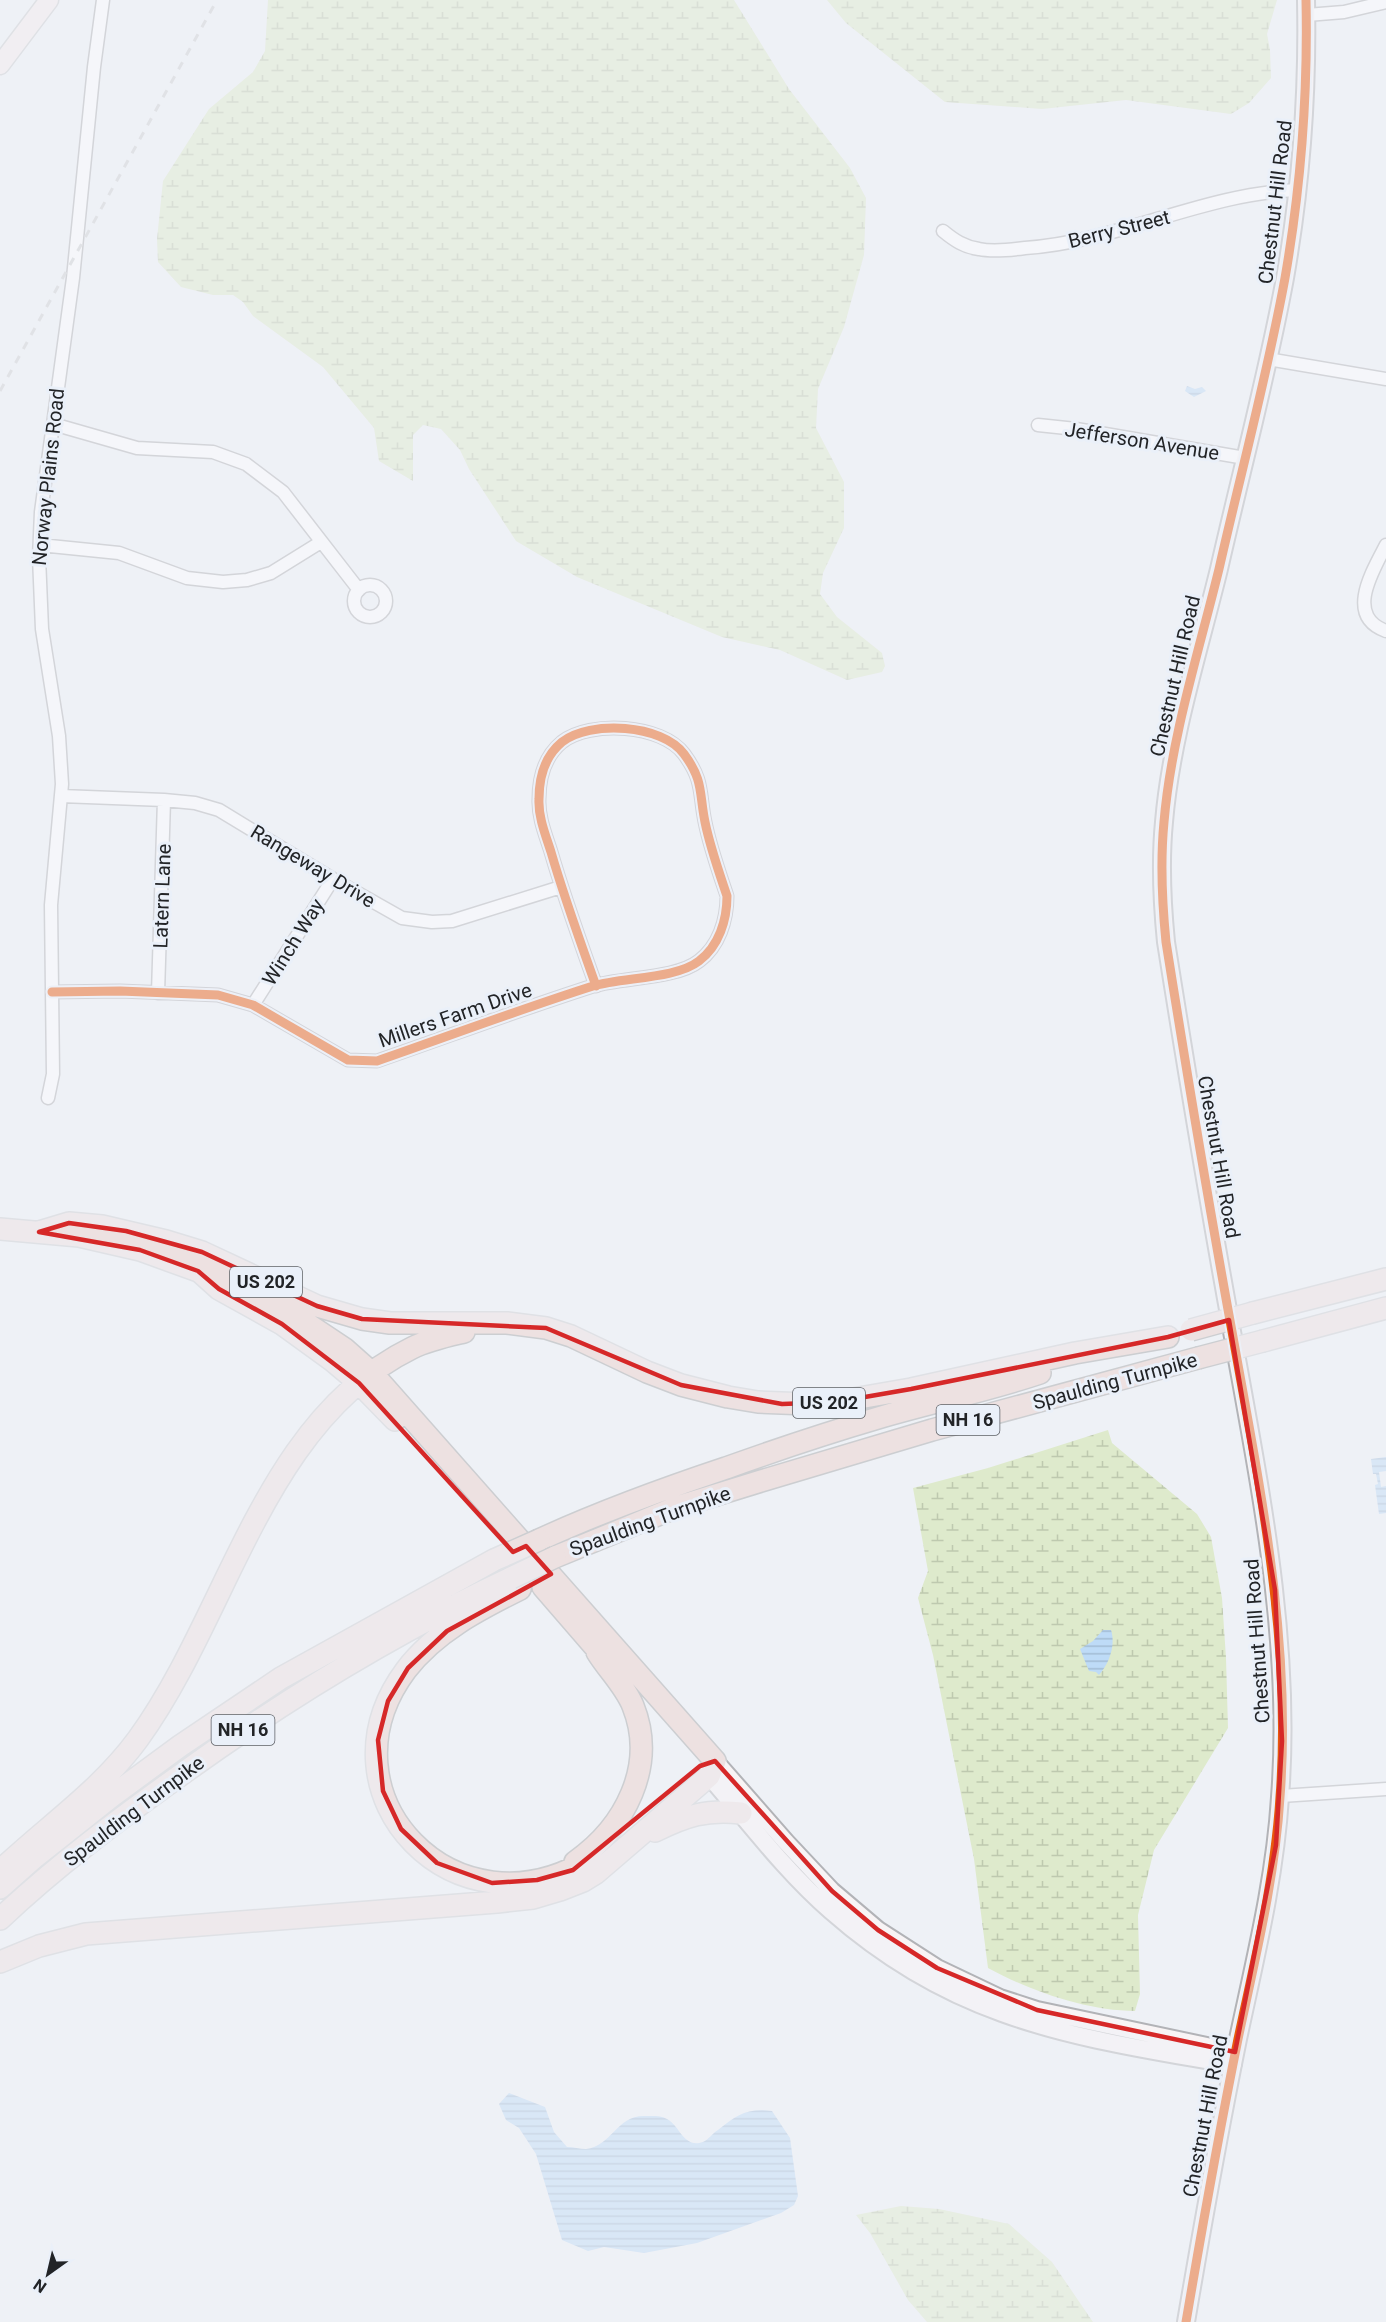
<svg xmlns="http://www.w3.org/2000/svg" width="1386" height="2322" viewBox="0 0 1386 2322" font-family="Roboto,sans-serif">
	<defs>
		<pattern id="wetland-marsh" width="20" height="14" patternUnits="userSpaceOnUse" patternTransform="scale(1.5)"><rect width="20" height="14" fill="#deeacc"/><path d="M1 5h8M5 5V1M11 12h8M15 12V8" fill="none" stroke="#bec9af"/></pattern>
		<pattern id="water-rules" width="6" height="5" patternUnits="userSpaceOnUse" patternTransform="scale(1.5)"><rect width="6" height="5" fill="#bedbf7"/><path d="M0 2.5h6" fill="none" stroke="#a3bcd4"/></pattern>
	</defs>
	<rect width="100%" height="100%" fill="#eef1f6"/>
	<path fill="url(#wetland-marsh)" d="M268,0h466l55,89 61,79 16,30 -2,57 -20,72 -26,62 -2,39 28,54v46l-21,45 -3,21 17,23 45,36 3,13 -3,6 -35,8 -67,-30 -58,-13 -145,-60 -61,-36 -47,-72 -9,-19 -19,-21 -18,-4 -10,10v46l-34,-20 -5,-33 -51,-61 -70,-51 -10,-14 -10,-7h-20l-32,-8 -23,-25 -1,-23 6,-58 46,-72 44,-37 12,-21z
		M827,0h450l-10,34 3,16 1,28 -22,25 -18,11 -105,-14 -84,9 -97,-7 -99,-79z
		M1108,1430l4,13 85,71 14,23 11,61 4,60 2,70 -74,122 -16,65 2,79 -5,17c-48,0 -105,-20 -147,-43l-14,-109 -41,-204 -15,-57 10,-27 -15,-83 75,-20z
		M901,2206l38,3 70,15 43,38 41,60h-166l-19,-22 -38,-67 -14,-18z"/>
	<path fill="url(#water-rules)" d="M1187,386l8,3 7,-2 4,4 -12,6 -9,-6z
		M1386,1457v14l-7,1 2,15 5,-1v27l-7,1 -4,-29 3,-1 -2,-10h-3l-2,-15z
		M1103,1630h8c5,15 -2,34 -12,45l-3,-3 -7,-1 -9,-22 13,-8z
		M509,2093l36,14 9,25 13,15c6,0 13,2 19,2 26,-3 30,-33 58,-33 7,0 17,-1 23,3 13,7 17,30 36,23 5,-2 10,-9 15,-12 19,-15 29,-22 54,-19l18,27 8,58 -4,9 -13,8 -84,30 -53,10 -40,-6 -16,4 -26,-11 -26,-86 -17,-26 -13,-8 -7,-16z"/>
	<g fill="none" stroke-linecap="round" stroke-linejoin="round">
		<g stroke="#b2b3b7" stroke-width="15">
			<path id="street" d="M1307,15l37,-3 42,-10
				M943,231c11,9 21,16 36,18 14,3 31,1 46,-1 93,-6 179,-55 273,-58
				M1268,359l118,20
				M53,424l84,24 76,4 33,12 37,28 76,98
				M1038,425l38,4 169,29
				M40,545l79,8 68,25 36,4 24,-2 24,-7 50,-31
				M1386,545c-14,27 -41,71 0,86
				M354 601a16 16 0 1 1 32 0a16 16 0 1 1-32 0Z
				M61,796l103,4 31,3 24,7 114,69 69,39 30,4 20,-1 109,-34
				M52,992l68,-1 98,4 35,10 95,55 29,1c72,-25 144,-52 216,-75 30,-9 83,-7 106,-25 20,-15 28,-41 28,-65 -8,-24 -17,-49 -22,-74 -6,-29 -1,-41 -21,-68 -22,-30 -94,-34 -122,-12 -17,14 -23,36 -23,57 -1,18 7,37 12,53 13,45 29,89 45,134
				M158,993l6,-193
				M253,1005l80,-126
				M48,1098l5,-24 -2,-169 11,-121 -3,-48 -17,-107 -3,-72 2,-45 32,-234 21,-211 9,-67
				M1281,1796l105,-7"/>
		</g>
		<g stroke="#b2b3b7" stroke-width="20">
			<path id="secondary" d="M715,1761l71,81 46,49 46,39 59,38 63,30 37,12 198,42
				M709,1776c39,45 76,95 122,135 50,44 109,80 171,102 74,27 154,38 231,52
				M1186,2322c16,-94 33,-189 52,-283 17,-80 37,-160 42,-242 12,-155 -20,-309 -47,-460 -24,-131 -46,-263 -67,-395 -4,-40 -6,-79 -2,-120 7,-84 35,-171 55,-253 22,-97 48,-193 66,-291 16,-92 23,-185 21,-278"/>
		</g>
		<g stroke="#ccced1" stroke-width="21">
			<path id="primary" d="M0,65l49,-65"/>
		</g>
		<g stroke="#ccced1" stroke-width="24">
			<path id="highway" d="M0,1229l79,7 61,14 58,21 28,4 59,34 60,40 27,24 343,388
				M39,1232l30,-9 33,3 64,15 36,11 115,54 45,13 28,4h117l39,5 25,8 76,36 34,13 47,12 30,5 49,2 29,-2 75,-13 164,-36 93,-16
				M199,1271l20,18 63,35 51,37 26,22 36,37
				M1253,1313l133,-34
				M1263,1341l123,-33
				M539,1540c61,-28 124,-51 187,-72 50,-18 101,-35 152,-50 54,-16 109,-27 162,-45
				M555,1557l122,-50 84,-26 171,-51 266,-72
				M543,1587l64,74
				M520,1589c-42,21 -85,43 -114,81 -93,125 51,273 185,188
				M655,1831c31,-15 51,-22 86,-18
				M575,1862c50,-35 82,-96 58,-156 -8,-20 -25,-36 -36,-54
				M0,1871c46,-44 100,-80 138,-132 91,-125 125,-318 274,-391 16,-8 35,-12 52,-16
				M0,1888l35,-31 77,-61 68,-50 101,-68 213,-118
				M0,1919c56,-53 119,-100 182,-145 104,-75 212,-141 329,-196
				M0,1962l39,-16 47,-12 411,-32 36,-4 27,-8 23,-9 13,-8 113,-97 6,-15"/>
		</g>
		<use href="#street" stroke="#fcfdfe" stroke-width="12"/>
		<use href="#secondary" stroke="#f8f4f5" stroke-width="16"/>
		<use href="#primary" stroke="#f3eced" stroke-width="18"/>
		<use href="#highway" stroke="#ede1e1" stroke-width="21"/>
		<path stroke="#cfd1d2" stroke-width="3" stroke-dasharray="8 8" stroke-linecap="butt" d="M0,391l217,-391"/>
		<g stroke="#ccced1" stroke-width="24" stroke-linecap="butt">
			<path id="highway-bridge" d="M1191,1330l62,-17
				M1198,1358l65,-17
				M494,1560l45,-20
				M511,1578l44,-21"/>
		</g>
		<use href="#highway-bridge" stroke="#ede1e1" stroke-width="21"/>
		<g stroke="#eaf0f9" stroke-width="13">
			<path id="cycleway" d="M52,992l68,-1 98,4 35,10 95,55 29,1c72,-25 144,-52 216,-75 30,-9 83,-7 106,-25 20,-15 28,-41 28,-65 -8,-24 -17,-49 -22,-74 -6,-29 -1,-41 -21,-68 -22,-30 -94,-34 -122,-12 -17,14 -23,36 -23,57 -1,18 7,37 12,53 13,45 29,89 45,134
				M1186,2322c16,-94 33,-189 52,-283 17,-80 37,-160 42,-242 12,-155 -20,-309 -47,-460 -24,-131 -46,-263 -67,-395 -4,-40 -6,-79 -2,-120 7,-84 35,-171 55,-253 22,-97 48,-193 66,-291 16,-92 23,-185 21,-278"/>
		</g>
		<use href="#cycleway" stroke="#e8590c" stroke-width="9"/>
	</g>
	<path d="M0 0H1386V2322H0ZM69,1223l57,8 76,21 115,54 45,13 184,9 135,57 101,19 54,-2 75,-13 257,-52 61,-17 46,270 7,151 -6,104 -41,207 -198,-42 -100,-42 -59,-38 -46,-39 -117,-130 -15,5 -127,104 -36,10 -45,3 -55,-20 -36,-34 -18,-38 -5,-51 10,-39 20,-33 39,-37 104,-57 -25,-28 -13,6 -154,-169 -77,-59 -63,-35 -21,-18 -58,-21 -101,-18z" fill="#eef1f6" fill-opacity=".55" fill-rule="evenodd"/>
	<path fill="none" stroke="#d62828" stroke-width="4.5" stroke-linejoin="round" d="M69,1223l57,8 76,21 115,54 45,13 184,9 135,57 101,19 54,-2 75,-13 257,-52 61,-17 46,270 7,151 -6,104 -41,207 -198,-42 -100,-42 -59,-38 -46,-39 -117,-130 -15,5 -127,104 -36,10 -45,3 -55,-20 -36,-34 -18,-38 -5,-51 10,-39 20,-33 39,-37 104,-57 -25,-28 -13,6 -154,-169 -77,-59 -63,-35 -21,-18 -58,-21 -101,-18z"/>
	<g text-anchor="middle" stroke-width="6" stroke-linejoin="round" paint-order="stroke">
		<g fill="#eaf0f9" stroke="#5e6166" stroke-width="1.5">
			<rect x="230" y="1267" width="72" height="30" rx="4.5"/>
			<rect x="793" y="1388" width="72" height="30" rx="4.5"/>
			<rect x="936.5" y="1405" width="63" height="30" rx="4.5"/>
			<rect x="211.5" y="1715" width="63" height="30" rx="4.5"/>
		</g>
		<g font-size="18" font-weight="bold" fill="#222427">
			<text x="266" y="1288">US 202</text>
			<text x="829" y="1409">US 202</text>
			<text x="968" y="1426">NH 16</text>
			<text x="243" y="1736">NH 16</text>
		</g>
		<g font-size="20" fill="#222427" stroke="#eaf0f9">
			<text transform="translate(1275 202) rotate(-83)" y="7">Chestnut Hill Road</text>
			<text transform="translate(1119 229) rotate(-14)" y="7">Berry Street</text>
			<text transform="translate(1142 441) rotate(9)" y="7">Jefferson Avenue</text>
			<text transform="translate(48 477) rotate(-84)" y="7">Norway Plains Road</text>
			<text transform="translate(1175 676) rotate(-77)" y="7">Chestnut Hill Road</text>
			<text transform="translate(313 866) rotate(31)" y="7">Rangeway Drive</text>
			<text transform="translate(162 896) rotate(-88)" y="7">Latern Lane</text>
			<text transform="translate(293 942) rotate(-58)" y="7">Winch Way</text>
			<text transform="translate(455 1015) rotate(-19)" y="7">Millers Farm Drive</text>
			<text transform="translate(1219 1157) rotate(80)" y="7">Chestnut Hill Road</text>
			<text transform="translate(1115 1381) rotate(-15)" y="7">Spaulding Turnpike</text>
			<text transform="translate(650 1521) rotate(-20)" y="7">Spaulding Turnpike</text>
			<text transform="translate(1257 1641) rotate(-94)" y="7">Chestnut Hill Road</text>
			<text transform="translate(134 1811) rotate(-37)" y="7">Spaulding Turnpike</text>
			<text transform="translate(1205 2116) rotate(-79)" y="7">Chestnut Hill Road</text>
		</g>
	</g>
	<g transform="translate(48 2274) rotate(214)" stroke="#eaf0f9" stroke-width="4.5" paint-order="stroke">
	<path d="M0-4.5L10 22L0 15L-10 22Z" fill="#222427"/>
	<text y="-9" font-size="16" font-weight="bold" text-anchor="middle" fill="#222427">N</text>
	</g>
</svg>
